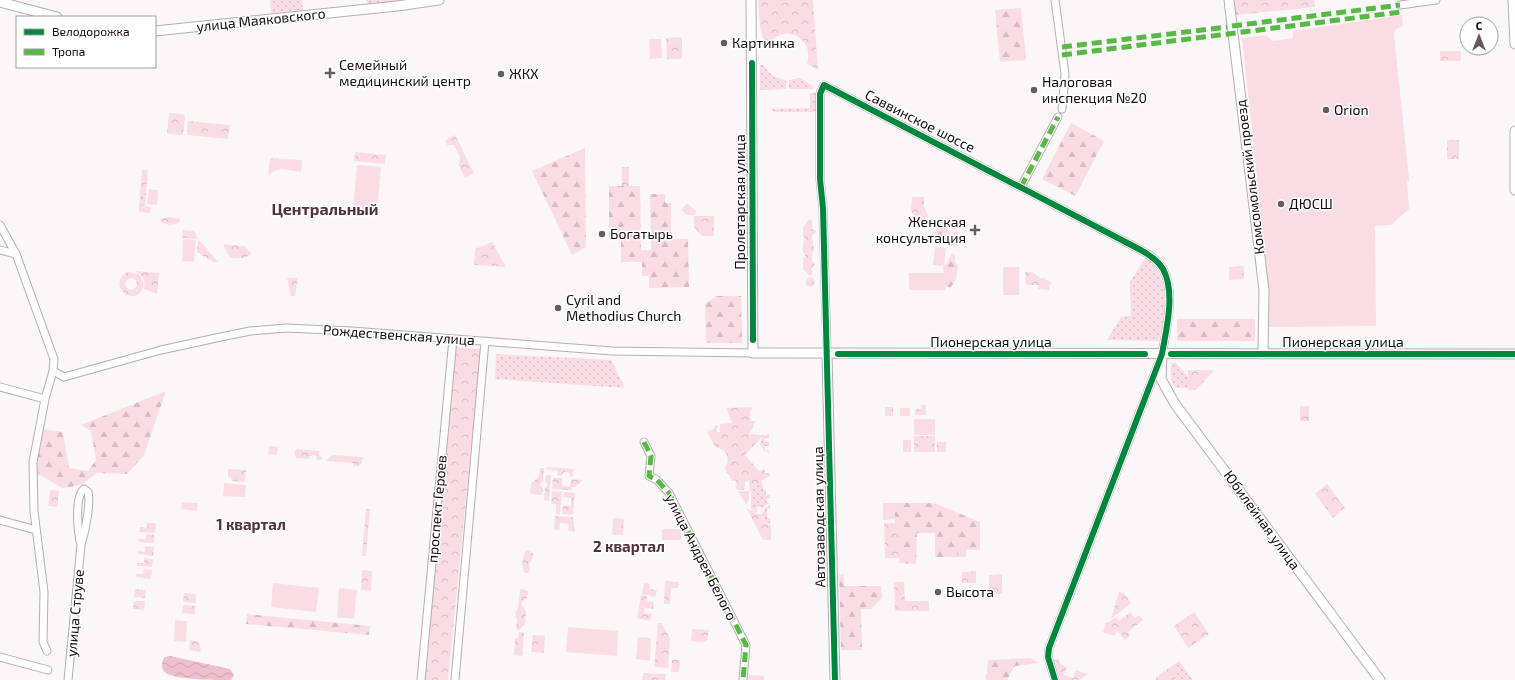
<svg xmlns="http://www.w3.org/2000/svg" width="1515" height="680" viewBox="0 0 1515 680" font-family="'Exo 2',sans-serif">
	<defs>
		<pattern id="grass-dots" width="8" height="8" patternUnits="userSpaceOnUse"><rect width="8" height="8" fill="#fadce4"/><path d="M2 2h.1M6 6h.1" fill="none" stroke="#d5bbc2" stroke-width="1.8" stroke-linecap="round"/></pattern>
		<pattern id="forest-firs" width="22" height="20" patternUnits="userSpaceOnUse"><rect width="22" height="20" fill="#fadce4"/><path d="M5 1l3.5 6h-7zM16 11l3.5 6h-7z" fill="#d5bbc2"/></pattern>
		<pattern id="park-crowns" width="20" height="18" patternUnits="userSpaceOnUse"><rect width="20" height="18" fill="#fadce4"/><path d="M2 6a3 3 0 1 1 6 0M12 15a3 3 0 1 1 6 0" fill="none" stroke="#d5bbc2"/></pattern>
		<pattern id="water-waves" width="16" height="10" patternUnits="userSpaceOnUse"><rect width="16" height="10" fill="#eebfcc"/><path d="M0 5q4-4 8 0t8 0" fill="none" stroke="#cba3ae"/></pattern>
	</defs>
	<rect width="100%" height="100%" fill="#fbf7f8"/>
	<path fill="url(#grass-dots)" d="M270,0h32l1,10 -32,3z
		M366,0h35l-1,1 -32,4z
		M760,65h4c5,9 11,13 22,15v9l-26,1z
		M800,78l13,8v3h-24v-9z
		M810,93h6l1,19h-42l-5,-3 40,-1z
		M140,192l6,1 -1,13h-6z
		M1146,257c26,22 19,55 13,84l-52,-1 14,-23 10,-1 -1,-34z
		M496,354l115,6 14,28 -130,-9z
		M1171,363h5l12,14v11h-12l-5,-8z
		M769,433v5h-4v4h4v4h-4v4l4,1v2l-5,-2 -4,-7 2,-7z
		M761,481l3,9h2v5h4v3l-3,1v4h3l-6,3 -3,5v-4h-4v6l-6,-4v-18z
		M770,505v4h-3v9h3v7l-5,-3 -3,-7 3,-7z
		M1179,661l14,19h-21l4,-2v-15z"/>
	<path fill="url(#forest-firs)" d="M1021,8l5,52 -26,2 -5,-52z
		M1071,123l33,18 -29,55 -33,-17z
		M585,148l1,99 -14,8 -40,-84z
		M609,186h31l1,64h10l-1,-56h15v9h6v36h17l1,48 -40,1v-12h-7v-14h-21v-23h-12z
		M943,217h5l3,2 -1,7 -2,2 1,4 3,2 4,-3 2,1v9l-3,4 -5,1 -15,-11 1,-11 5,-1z
		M952,253l3,2v7l3,3c0,5 -2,10 -2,15l-6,8 -5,-2 -2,-19 4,-4z
		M716,296h25l1,47h-36l-1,-39z
		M1177,319h78v22h-78z
		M166,391l-22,64 -17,19 -30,-1 -16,12 -19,3 -25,-15v-20l6,-24 20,3 6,36 19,3 8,-11 -5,-29 -10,-6z
		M894,503h40l46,19v28l-23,-1v8h-22v-24h-18l-1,31 -17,-1v-40h-4z
		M844,574v12h37l1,12 -11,11h-10l1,41h-21l-2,-75z
		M247,614l123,12 -1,9 -123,-11z
		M1030,658l9,5 -24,3 -8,14h-21l2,-20z"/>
	<path fill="url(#park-crowns)" fill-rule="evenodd" d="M758,0h55l5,70 -11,-6c8,-24 -20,-41 -37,-22l-7,-3 -3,-12z
		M1235,0h79l1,7 -79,8z
		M682,37v22h-15l-1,-21z
		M1440,51h21v10h-21z
		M169,113l14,1 2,3 -2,18 -16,-1z
		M188,121l42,4 -2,14 -41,-4z
		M455,135l19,38 -9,5 -6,-12 1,-9 -6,-12h-7l-2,-5z
		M1447,140h12v19h-12z
		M355,152l31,3 -1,9 -31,-3z
		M270,158l13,1 -1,10 -8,2 -6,5z
		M622,167h7v19h-7z
		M142,170h6l-2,23 -6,-1z
		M912,197h12v9l4,10 -9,11 -8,-17z
		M139,206l12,1 -1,6 -11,-1z
		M694,216h20v20h-12l-8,-9z
		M170,217l10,2v3c-7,4 -16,4 -21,-3z
		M809,220h3v9l4,2 -1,3 -3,1c0,6 2,10 2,16l-2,2v8l3,3 -3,4v7h-3l-6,-6v-10l2,-2v-3l-2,-2v-8l2,-6 -2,-2v-9z
		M183,230l11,1 4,8 20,23h-5l-16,-10 1,-13 -16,-1z
		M492,242l14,25 -32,-2 1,-16z
		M223,244l21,2 8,8 -8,4h-14z
		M1244,266v13l-15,1v-13z
		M135,271l24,2 -2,21 -13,-5c2,-8 -1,-14 -9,-18z
		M128,272l10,2c8,7 7,17 -3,22l-9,-1 -6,-7c-2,-7 1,-13 8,-16zM132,278l4,2 1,5 -3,4 -4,1 -4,-3 -1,-4 3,-4z
		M1025,272h7l8,6h3l9,5 -3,3v4l-11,-1v-4h-12z
		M805.5 282a4.5 4.5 0 1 1 9 0a4.5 4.5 0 1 1-9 0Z
		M287,278h11l-3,18h-4z
		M456,347l25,2 -33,331h-23z
		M1188,370h25v2l-17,18h-8z
		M921,405h5v10h-11v-6h6z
		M1300,406h9v15h-9z
		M753,407c-4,5 -4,9 -2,14h5l-7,13 15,1 -19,20 14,16 6,-2v4h5v3l-9,5 -11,11 -1,-12 -4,2 -1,8h-7l-2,-4 2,-1 -2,-5 -3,1 -7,-13c6,-10 1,-19 -10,-21l-8,-16 5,-1 5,-5v7h3v-8l12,-1 -6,-15z
		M885,407h8v9h-8z
		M900,408h10v8h-10z
		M914,436h21v16h-21z
		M903,440h8v12h-8z
		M937,442h9v10h-9z
		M269,446l9,1 -1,8 -9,-1z
		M297,449l22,2v4l3,2v3h-5l-1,-4 -3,-1 -3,1 -1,3 -13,-1 -2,-6z
		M332,455l31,2 -1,6 -3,3h-6v-3l-27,-2z
		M547,467l27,2 -1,8 -3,-1 -1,-3 -3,-2 -3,2 -2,3 -4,-1 1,-4 -11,-1z
		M540,468h4l-1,13 -3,3 3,4 -1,7 -12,-1 1,-10 8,-8z
		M228,469l18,1 -1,12 -12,-1 -3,-4h-2z
		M546,475h5l-2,26 -5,-1 1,-12 3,-3 -3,-4z
		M553,478h9v8l8,1 1,-8 12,1 -8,7h-3v3l-20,-1z
		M1327,484l18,24 -12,10 -18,-24z
		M50,490l9,1 -2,16 -9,-1z
		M552,491l10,1 -2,22h-4v-10h-5z
		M564,492l11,1 -2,22 -11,-1 1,-9 8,1v-8l-8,-1z
		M366,509h4l-4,47h-4z
		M747,509l6,2 4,3h4l4,9 6,3v14h-8z
		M555,516l18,1 2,15 -7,-1 1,-7 -9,-1 -1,7h-5z
		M613,518l11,1 -1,16 -11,-1z
		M147,523h9l-1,10 -16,-1 1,-5 7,1z
		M884,523h15v35h-14z
		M146,534l9,1 -1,8 -16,-1 1,-3h7z
		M145,546l9,1 -1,9 -15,-2v-3l7,1z
		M957,549h9v8h-9z
		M530,550l3,3v5l-4,6 1,6 -2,3h-3c-4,-4 -3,-18 1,-22z
		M144,558l9,1 -1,8 -15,-1v-3h7z
		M144,569l8,1 -1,9 -15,-2v-3h7z
		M362,570l10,1 -1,20 -10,-1z
		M976,571v12h-14v-11z
		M1002,574v20h-13v-19z
		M665,581l14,1 -1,6h-7l-1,16h-6z
		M894,582h10l1,19h24v10h-34z
		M644,583l6,1 -1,5 8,1 -2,7 -13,-3z
		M135,589l11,1 -1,8 -11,-1z
		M520,589l6,1 2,2 -1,6 -6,5 1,3 4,5 -1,13 -6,6 -3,-1 1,-9 -2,-7 3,-4z
		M1119,592l5,1 7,10 -20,16z
		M184,593l12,1v9l-13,-1z
		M641,595l6,1v5l7,1 -1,7 -14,-2 6,1 -1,5 8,1 -2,7 -13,-3z
		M134,601h11l-1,9 -11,-1z
		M183,605l12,1v8l-13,-1z
		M1130,612l5,6 4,-3 4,5 -15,12 2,4 -5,4 -8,-10 -2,6 -12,-4 3,-10h3l7,-5 3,4z
		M1194,612l15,22 -21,14 -14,-22z
		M658,623h4l3,7 5,8 -2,30 -14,-1z
		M692,629l17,1 -2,10 -4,2 -12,-1z
		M519,632l5,1 -2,23 -8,-1 1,-16 3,-1z
		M533,635l12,1 -1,17 -13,-1z
		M190,640l9,2 2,10 -12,-2z
		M1058,659l4,6 5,2 -3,8 9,3 3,-8 12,4 -9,6h-19l-7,-19z
		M672,660h8l-1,12h-8z
		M1176,663v15l-4,2h-16v-3z
		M643,673l23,1 -1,6h-23z"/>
	<path fill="#fadce4" d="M1402,15l1,11 -7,3 -2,5 15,145v2h-2l2,28 -18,16 -16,1 1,100 -107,1 -1,-48 -26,-241 24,-3 7,6 20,-3v-7z
		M649,39h12l1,19 -12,1z
		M283,159l19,1 -1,12 -19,-3z
		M357,165l24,2 -4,45 -24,-2z
		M149,189l9,1 -1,15 -10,-1z
		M687,203l10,9 -3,3h-7l-6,-5z
		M183,239l13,1 -2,22 -12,-1z
		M935,247l11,1 -2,18 -11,-1z
		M1003,267h16v28h-16z
		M909,273h36v17h-36z
		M914,419h21v16h-21z
		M224,483l22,2 -1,12 -22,-1z
		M738,491h11v8l-3,6z
		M182,502l16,1 -1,8 -16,-2z
		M883,503h11l1,16 -12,1z
		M662,529h19v11h-19z
		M273,583l46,5 -3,24 -45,-5z
		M339,588l18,2 -3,29 -17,-2z
		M175,620l12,1 -1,21 -12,-1z
		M568,627l50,4 -1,25 -51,-4z
		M638,637l13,1 -1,23 -14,-2z
		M749,675l15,1v4h-15z"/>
	<path fill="url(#water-waves)" d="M170,656l60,13 4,6 -3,5c-13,0 -56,0 -65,-7 -3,-2 -4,-5 -4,-8 0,-4 1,-6 3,-8z"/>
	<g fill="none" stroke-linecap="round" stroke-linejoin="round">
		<g stroke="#b6adaf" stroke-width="9">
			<path id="street" d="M1055,0l10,74 -3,35
				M1400,5l36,-5
				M1021,187l37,-70
				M0,225l16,29 38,105 -1,12 -8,28 -12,63 1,49 10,81 -1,50 4,9
				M0,250l16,4
				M827,354l-4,-146 -3,-29v-85l4,-9 313,163c10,5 20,11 26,21 13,24 3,61 -1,85l-113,294 -1,9 7,23
				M53,371l11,6 97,-27 55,-12 34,-7 36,-3 66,3 260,20 141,2
				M0,387l45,12
				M644,442l7,14 -2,20 8,4 12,13 77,152 -3,35
				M84,489l4,3c3,12 -3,40 -7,53 -3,-11 -7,-48 3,-56z
				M0,520l36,10
				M0,657l48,13
				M68,680l13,-135
				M421,680l32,-341
				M455,680l30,-339"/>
		</g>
		<g stroke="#b6adaf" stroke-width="11">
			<path id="secondary" d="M751,0l2,353 762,1
				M1229,0l35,290 -1,64
				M1513,0l2,44
				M0,2l57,15
				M155,31l242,-25 42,-6
				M1515,131v59
				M827,354l8,326
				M1162,354l-1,25 14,25 205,276"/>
		</g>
		<use href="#street" stroke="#fefefe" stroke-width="7"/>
		<use href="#secondary" stroke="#fefefe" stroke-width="9"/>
		<path stroke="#58b947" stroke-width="5" stroke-dasharray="10 5" stroke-linecap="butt" d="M1232,26l168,-21
			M1062,47l165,-20
			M1062,55l339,-43
			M1021,187l37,-70
			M644,442l7,14 -2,20 8,4 12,13 77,152 -3,35"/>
		<g stroke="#fff" stroke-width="8">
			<path id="cycleway" d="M752,63l1,277
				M838,354h307
				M1171,354h344
				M835,680l-12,-472 -3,-29v-85l4,-9 313,163c10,5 20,11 26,21 13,24 3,61 -1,85l-113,294 -1,9 7,23"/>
		</g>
		<use href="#cycleway" stroke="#00873e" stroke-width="6"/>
	</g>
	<g fill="#665c5f" stroke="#fff" stroke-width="1.5">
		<circle cx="724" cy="43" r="4"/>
		<path d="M328 67h4v4h4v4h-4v4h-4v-4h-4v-4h4z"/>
		<circle cx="501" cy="74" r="4"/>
		<circle cx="1034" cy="90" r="4"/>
		<circle cx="1326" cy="110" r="4"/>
		<circle cx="1281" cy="204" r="4"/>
		<path d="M973 224h4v4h4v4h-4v4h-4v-4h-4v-4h4z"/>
		<circle cx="602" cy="234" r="4"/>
		<circle cx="558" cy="308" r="4"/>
		<circle cx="938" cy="592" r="4"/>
	</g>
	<g text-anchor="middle" stroke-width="3" stroke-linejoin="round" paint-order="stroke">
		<g font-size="14" fill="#15090d" stroke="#fff">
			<text transform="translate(261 20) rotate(-6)" y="5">улица Маяковского</text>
			<text transform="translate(920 121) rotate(27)" y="5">Саввинское шоссе</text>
			<text transform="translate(1250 177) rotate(-97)" y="5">Комсомольский проезд</text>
			<text transform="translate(740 202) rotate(-90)" y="5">Пролетарская улица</text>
			<text transform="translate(399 335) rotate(4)" y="5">Рождественская улица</text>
			<text x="991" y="347">Пионерская улица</text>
			<text x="1343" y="347">Пионерская улица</text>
			<text transform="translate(437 509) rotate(-85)" y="5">проспект Героев</text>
			<text transform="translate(819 517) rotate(-91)" y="5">Автозаводская улица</text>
			<text transform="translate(1262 520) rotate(54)" y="5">Юбилейная улица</text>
			<text transform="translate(701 557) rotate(63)" y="5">улица Андрея Белого</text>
			<text transform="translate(75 613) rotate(-85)" y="5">улица Струве</text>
		</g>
		<g font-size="14" fill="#15090d" stroke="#fff" text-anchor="start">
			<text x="732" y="48">Картинка</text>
			<text x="339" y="70">Семейный<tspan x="339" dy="16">медицинский центр</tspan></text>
			<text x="509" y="79">ЖКХ</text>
			<text x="1042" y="87">Налоговая<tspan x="1042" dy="16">инспекция №20</tspan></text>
			<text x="1334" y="115">Orion</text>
			<text x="1289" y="209">ДЮСШ</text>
			<text x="966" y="227" text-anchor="end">Женская<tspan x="966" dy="16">консультация</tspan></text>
			<text x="610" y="239">Богатырь</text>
			<text x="566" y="305">Cyril and<tspan x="566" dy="16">Methodius Church</tspan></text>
			<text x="946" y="597">Высота</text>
		</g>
		<g font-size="15" font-weight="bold" fill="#50333b" stroke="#fff">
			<text x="251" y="530">1 квартал</text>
			<text x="629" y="552">2 квартал</text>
		</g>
		<g font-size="16" font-weight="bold" fill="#50333b" stroke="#fff">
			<text x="325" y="215">Центральный</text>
		</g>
	</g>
	<rect x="16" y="16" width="140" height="52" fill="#ffffff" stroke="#a19d9e"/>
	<rect x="24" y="29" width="20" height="6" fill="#00873e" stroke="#a19d9e"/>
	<text x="52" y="36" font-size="12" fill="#15090d">Велодорожка</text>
	<rect x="24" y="49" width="20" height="6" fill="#58b947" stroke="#a19d9e"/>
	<text x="52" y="56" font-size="12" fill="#15090d">Тропа</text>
	<g transform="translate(1479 36)"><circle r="19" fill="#ffffff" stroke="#a19d9e"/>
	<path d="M0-3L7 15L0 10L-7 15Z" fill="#665c5f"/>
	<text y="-6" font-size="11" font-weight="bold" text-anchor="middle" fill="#15090d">С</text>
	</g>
</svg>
